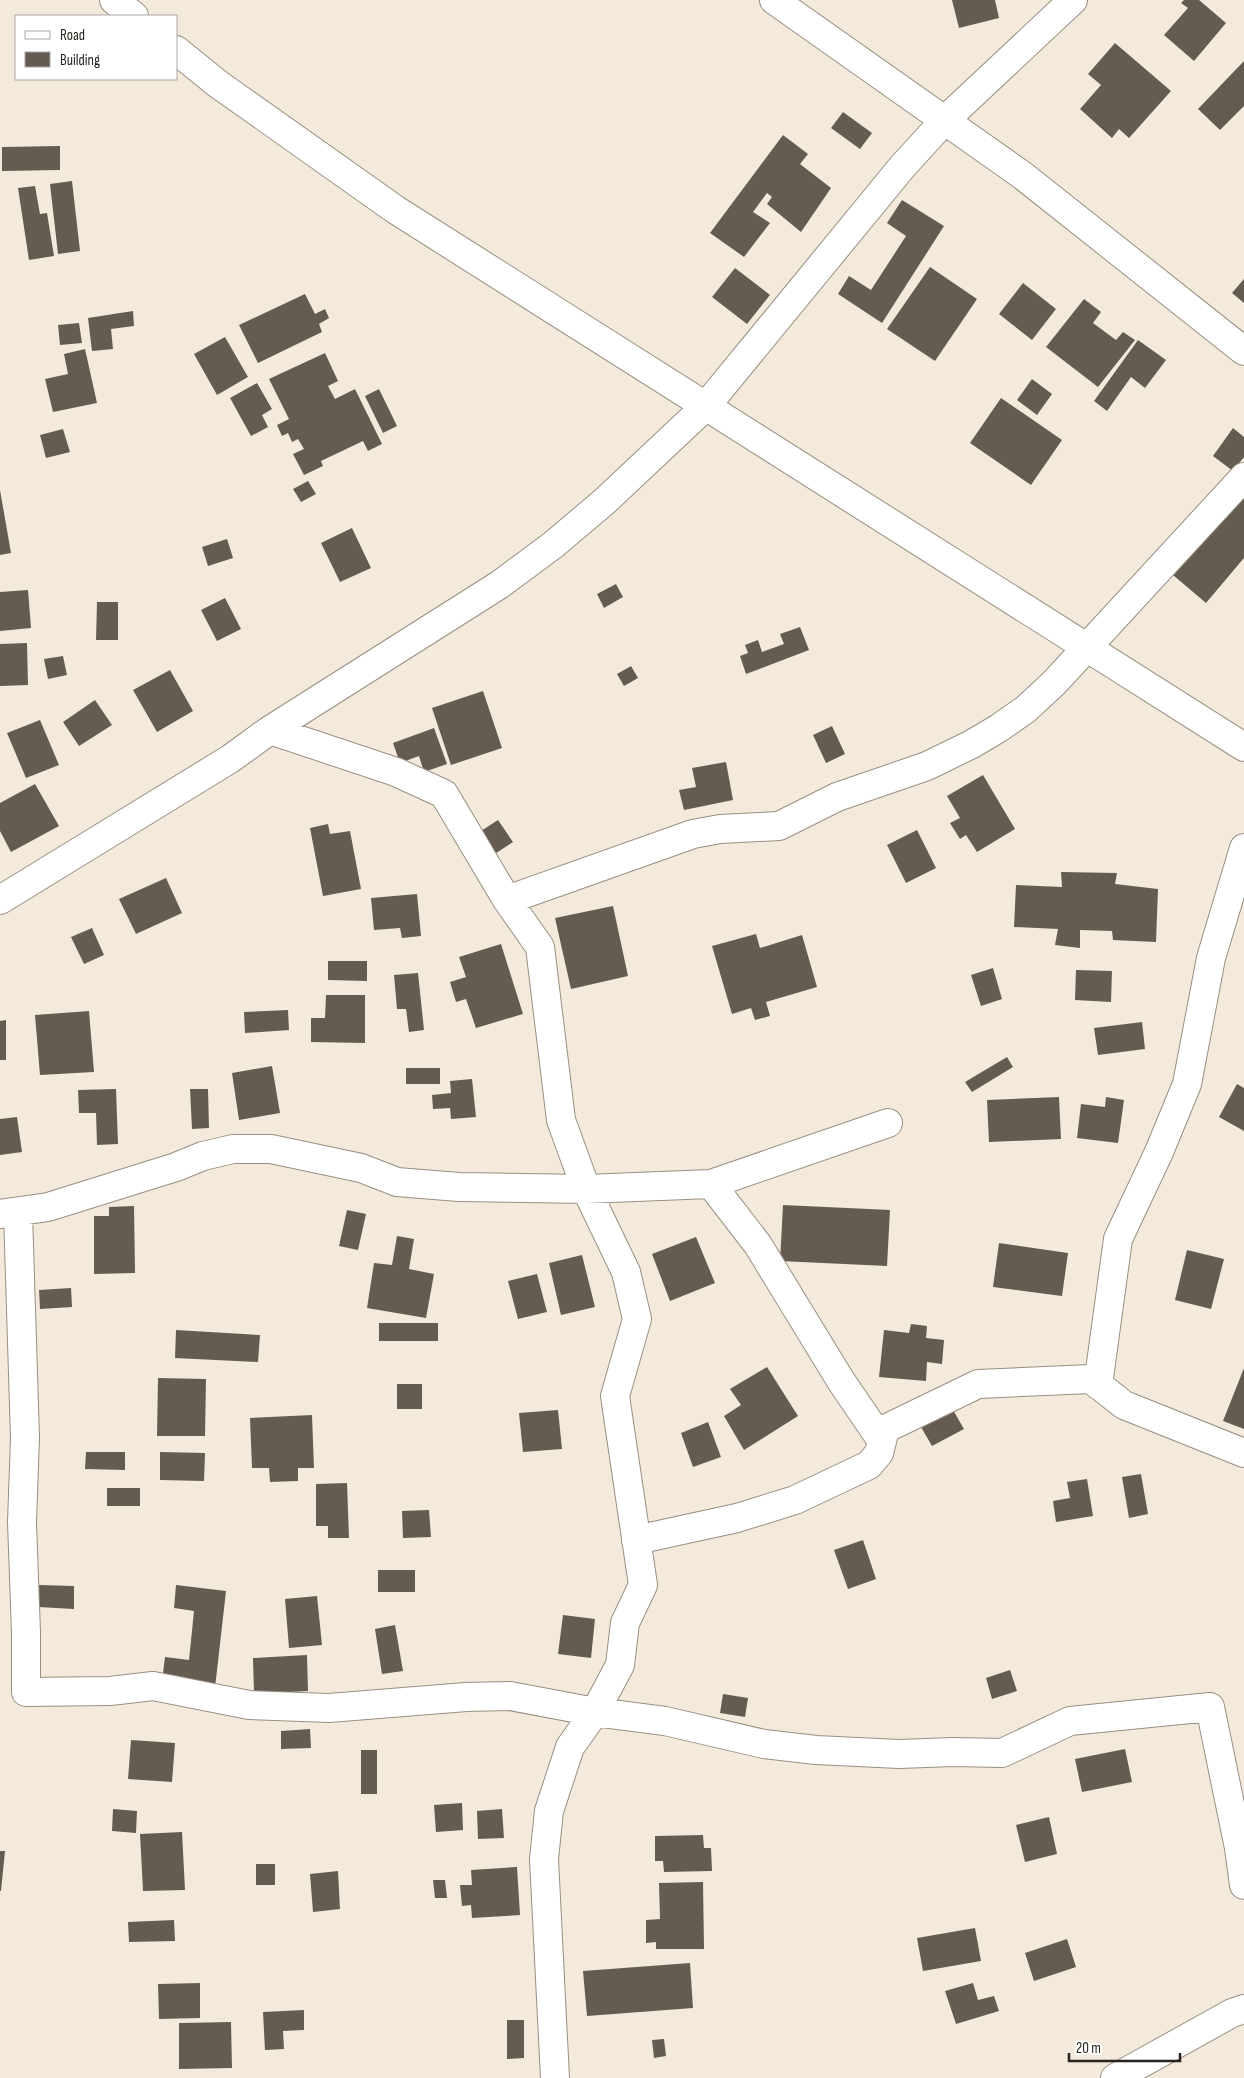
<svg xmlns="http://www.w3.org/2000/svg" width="1244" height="2078" viewBox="0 0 1244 2078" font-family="'Sofia Sans Condensed',sans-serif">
	<rect width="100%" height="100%" fill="#f4eadc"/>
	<path fill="#655c51" d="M952,0h43l4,18 -40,10z
		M1184,0h15l27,23 -32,38 -30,-26 24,-27 -7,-5z
		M1115,43l56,48 -42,47 -10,-9 -7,9 -32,-29 21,-24 -13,-11z
		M1244,61v45l-24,24 -22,-21z
		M843,112l29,21 -12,16 -29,-21z
		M783,135l25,19 -8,10 31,24 -30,44 -34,-28 5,-7 -5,-4 -14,19 17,11 -26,34 -34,-24z
		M60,146v24l-58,1v-24z
		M72,181l8,70 -22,3 -8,-70z
		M35,186l5,28 7,-1 7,43 -25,4 -11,-72z
		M902,200l42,26 -62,97 -44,-29 11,-18 22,14 35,-54 -19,-13z
		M930,267l47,32 -42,62 -48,-32z
		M735,268l35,27 -23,29 -35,-27z
		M1244,279v24l-12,-10z
		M1023,283l33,26 -24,31 -33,-26z
		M305,294l10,20 10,-5 4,9 -10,6 3,8 -64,31 -19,-38z
		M1084,299l17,13 -8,11 23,17 7,-8 12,8 -37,47 -52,-40z
		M133,311l1,15 -23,3 2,20 -21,2 -4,-33z
		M79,323l3,20 -22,2 -2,-20z
		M225,337l23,40 -31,18 -23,-41z
		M1138,340l28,20 -21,28 -14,-11 -24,34 -13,-10z
		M85,349l12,54 -44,9 -8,-33 23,-5 -4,-20z
		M325,353l13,28 -10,5 7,13 20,-10 27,55 -14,7 -5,-10 -42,20 2,5 -19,9 -11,-21 11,-5 -6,-10 -6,3 -4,-9 -6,3 -5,-11 12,-6 -20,-40z
		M1032,379l20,15 -15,21 -20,-15z
		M257,383l15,26 -10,6 6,12 -17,9 -21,-38z
		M379,389l18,37 -14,7 -18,-37z
		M1001,398l61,42 -31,45 -61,-42z
		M1233,428l11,9v20l-11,14 -20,-15z
		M63,429l7,23 -24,6 -6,-23z
		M308,481l8,13 -15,8 -8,-13z
		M0,490l11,63 -11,2z
		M1244,491v67l-38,45 -33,-28z
		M352,528l19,40 -31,14 -19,-39z
		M227,539l6,19 -25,8 -6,-19z
		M616,584l7,13 -19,11 -7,-14z
		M28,590l3,38 -31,3v-39z
		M225,598l16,31 -24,12 -16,-31z
		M97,602h21v38h-22z
		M800,627l9,23 -63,24 -6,-18 8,-3 -3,-8 13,-5 4,12 22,-8 -4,-10z
		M27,643l1,42 -28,1v-42z
		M63,656l4,19 -19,4 -4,-20z
		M631,666l7,12 -14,8 -7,-12z
		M170,670l23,41 -36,21 -24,-42z
		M483,691l19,57 -51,17 -19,-57z
		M95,700l17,25 -33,21 -16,-24z
		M40,720l19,45 -33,13 -19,-45z
		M832,726l13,28 -19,9 -13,-28z
		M434,728l13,36 -23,8 -5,-16 -19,7 -7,-20z
		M726,762l7,38 -49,10 -5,-20 17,-3 -4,-19z
		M983,775l32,54 -38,23 -11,-17 -6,4 -10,-16 10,-5 -13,-22z
		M35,784l24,42 -48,26 -11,-21v-28z
		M498,820l15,22 -20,13 -15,-22z
		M328,824l2,10 20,-3 11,58 -38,7 -13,-68z
		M917,830l19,38 -30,15 -19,-38z
		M1061,872l56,1 -2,11 43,5 -2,53 -43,-2 -1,-9 -32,-1v18l-25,-3 3,-16 -44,-2 2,-42 46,2z
		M166,878l16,35 -46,21 -17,-35z
		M417,894l4,42 -19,2 -2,-10 -26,2 -3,-32z
		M613,906l15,70 -57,13 -16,-71z
		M92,928l12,27 -20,9 -13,-27z
		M756,934l4,14 42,-13 15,52 -51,15 4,14 -15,4 -4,-12 -19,6 -20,-68z
		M501,944l22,70 -47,14 -10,-29 -10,3 -6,-20 16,-5 -7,-20z
		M328,961h39v20l-39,-1z
		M993,968l9,31 -21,7 -10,-31z
		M1076,970l36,1 -1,31 -36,-2z
		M418,973l6,57 -15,2 -3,-23h-9l-3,-34z
		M326,995h39v48l-54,-1v-24h14z
		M288,1010l1,20 -44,3 -1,-21z
		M89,1011l5,61 -54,3 -5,-60z
		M6,1020v40h-6v-39z
		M1142,1022l3,27 -47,6 -4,-27z
		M1007,1057l6,10 -41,25 -7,-10z
		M272,1066l8,47 -41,7 -7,-47z
		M406,1068h34v16h-34z
		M472,1079l4,38 -25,2 -1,-11 -17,1 -1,-14 19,-2 -1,-12z
		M1237,1084l7,4v43l-25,-14z
		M116,1089l2,55 -21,1 -1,-32h-17l-1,-23z
		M190,1089h18l1,39 -17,1z
		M1059,1097l2,42 -72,3 -2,-42z
		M1106,1097l18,3 -6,43 -41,-5 4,-34 24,3z
		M17,1117l5,35 -22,3v-36z
		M783,1205l107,5 -3,56 -107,-5z
		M134,1206l1,67 -41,1v-58h15v-9z
		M347,1210l19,4 -8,36 -19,-4z
		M397,1236l17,3 -5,30 25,5 -8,44 -59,-10 7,-45 18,2z
		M696,1237l19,46 -45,18 -18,-47z
		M999,1243l69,10 -6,43 -69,-9z
		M1187,1250l37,9 -13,50 -36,-9z
		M582,1255l13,52 -34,8 -12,-52z
		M537,1274l10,38 -29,7 -10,-38z
		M71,1288l1,19 -32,2 -1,-19z
		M379,1323h59v18h-59z
		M911,1324l16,2 -1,12 18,2 -2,24 -15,-2 -1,19 -47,-4 5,-47 25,3z
		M176,1330l84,5 -2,27 -83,-4z
		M767,1367l31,49 -54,34 -20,-34 17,-11 -11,-16z
		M1244,1368v61l-21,-8z
		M158,1378l48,1 -1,57h-48z
		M397,1384h25v25h-25z
		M558,1410l4,39 -39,3 -4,-39z
		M953,1410l11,19 -32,17 -11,-19z
		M312,1415l2,53h-16v13l-28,1 -1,-14h-17l-2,-50z
		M708,1422l13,35 -28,10 -12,-34z
		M86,1452h39v18l-40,-1z
		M160,1452l45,1 -1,28 -44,-1z
		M1141,1474l7,40 -19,4 -7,-41z
		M1087,1479l6,37 -37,6 -3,-21 17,-3 -3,-16z
		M347,1483l2,55h-21v-12h-12v-42z
		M107,1488h33v18h-33z
		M429,1510l2,27 -28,1 -1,-27z
		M863,1540l13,39 -28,10 -14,-39z
		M378,1570h37v22h-37z
		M39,1585l35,1v23l-36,-2z
		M176,1585l50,6 -11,97 -53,-7 3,-24 24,3 5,-49 -20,-3z
		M317,1596l5,49 -33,3 -4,-49z
		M563,1615l32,4 -4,39 -33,-4z
		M395,1625l8,46 -21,3 -7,-45z
		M307,1655l1,36 -54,3 -1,-36z
		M1010,1670l7,21 -25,8 -6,-21z
		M723,1694l25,4 -3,19 -25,-4z
		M310,1729l1,19 -30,1v-18z
		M131,1740l44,3 -3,39 -44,-3z
		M1125,1749l7,33 -50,10 -7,-33z
		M361,1750h16v44h-16z
		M462,1803l1,27 -27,2 -2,-27z
		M113,1809l24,2 -1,22 -24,-2z
		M502,1809l2,29 -26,1 -1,-28z
		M1049,1817l8,37 -32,8 -9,-37z
		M182,1832l3,58 -42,1 -3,-57z
		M703,1835l1,13h7l1,23 -48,1 -1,-11h-8v-25z
		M0,1851h5l-4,40h-1z
		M256,1864h19v21h-19z
		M517,1867l3,48 -48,3 -1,-13 -9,1 -2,-21h12l-1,-15z
		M338,1871l2,38 -27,3 -3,-38z
		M433,1880h12l2,18h-12z
		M703,1882l1,67h-48v-7l-10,1v-23l14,-1 -1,-36z
		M174,1920l1,21 -46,1 -1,-20z
		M975,1928l6,33 -58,10 -6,-33z
		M1067,1939l9,28 -42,14 -9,-28z
		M690,1963l3,45 -106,8 -4,-45z
		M200,1983v35l-41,1 -1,-35z
		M973,1983l5,17 16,-4 5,15 -43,13 -11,-33z
		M304,2010v20l-21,1 1,18 -19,1 -2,-38z
		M507,2020h17v38l-17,1z
		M231,2022l1,46 -53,1v-46z
		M664,2039l2,17 -12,2 -2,-18z"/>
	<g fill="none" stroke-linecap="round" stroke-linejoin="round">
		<g stroke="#988f82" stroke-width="30">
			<path id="street" d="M774,0l248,175 222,176
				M270,730l126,42 48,22 63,106 33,47 21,173 25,69 40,83 11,47 -22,77 28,189 -18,38 -5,42 -25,47 -25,35 -21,64 -5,48 11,219
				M0,900l230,-141 40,-29 229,-145 54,-40 52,-44 101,-95 196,-239 42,-46 129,-121
				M507,900l186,-66 27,-5 59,-3 58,-29 90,-31 45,-22 27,-16 27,-19 28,-26 190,-206
				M711,1184l177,-61
				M18,1213l7,225 -3,84 4,111v59l84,-1 43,-5 96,19 80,3 137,-11 44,-1 85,16 70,9 99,23 52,6 83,4 54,-2 49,1 68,-32 140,-14 29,141 5,37
				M0,1214l48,-7 128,-40 27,-11 30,-7h38l90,19 36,14 62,5 127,2 125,-5 47,61 83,136 41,60
				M1098,1385l20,-146 41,-87 28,-68 24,-126 33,-110
				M636,1540l101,-22 58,-18 74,-35 10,-12 6,-24 93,-45 113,-5 33,26 120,48
				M1115,2078l117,-65 12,-4"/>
		</g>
		<g stroke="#988f82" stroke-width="30">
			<path id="secondary" d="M114,0l20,16
				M176,50l42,34 178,126 848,537"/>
		</g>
		<use href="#street" stroke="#fff" stroke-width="28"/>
		<use href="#secondary" stroke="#fff" stroke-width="28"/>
	</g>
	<rect x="15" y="15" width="162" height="65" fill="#ffffff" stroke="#a9a7a5"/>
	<rect x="25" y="31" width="25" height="8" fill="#ffffff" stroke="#a9a7a5"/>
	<text x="60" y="40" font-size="15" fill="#27231e">Road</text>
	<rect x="25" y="52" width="25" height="15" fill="#655c51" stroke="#a9a7a5"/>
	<text x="60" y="65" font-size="15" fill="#27231e">Building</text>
	<path d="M1069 2053v8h111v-8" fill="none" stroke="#27231e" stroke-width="2.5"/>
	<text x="1076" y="2053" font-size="15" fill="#27231e" stroke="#ffffff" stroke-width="4" paint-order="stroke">20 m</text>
</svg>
